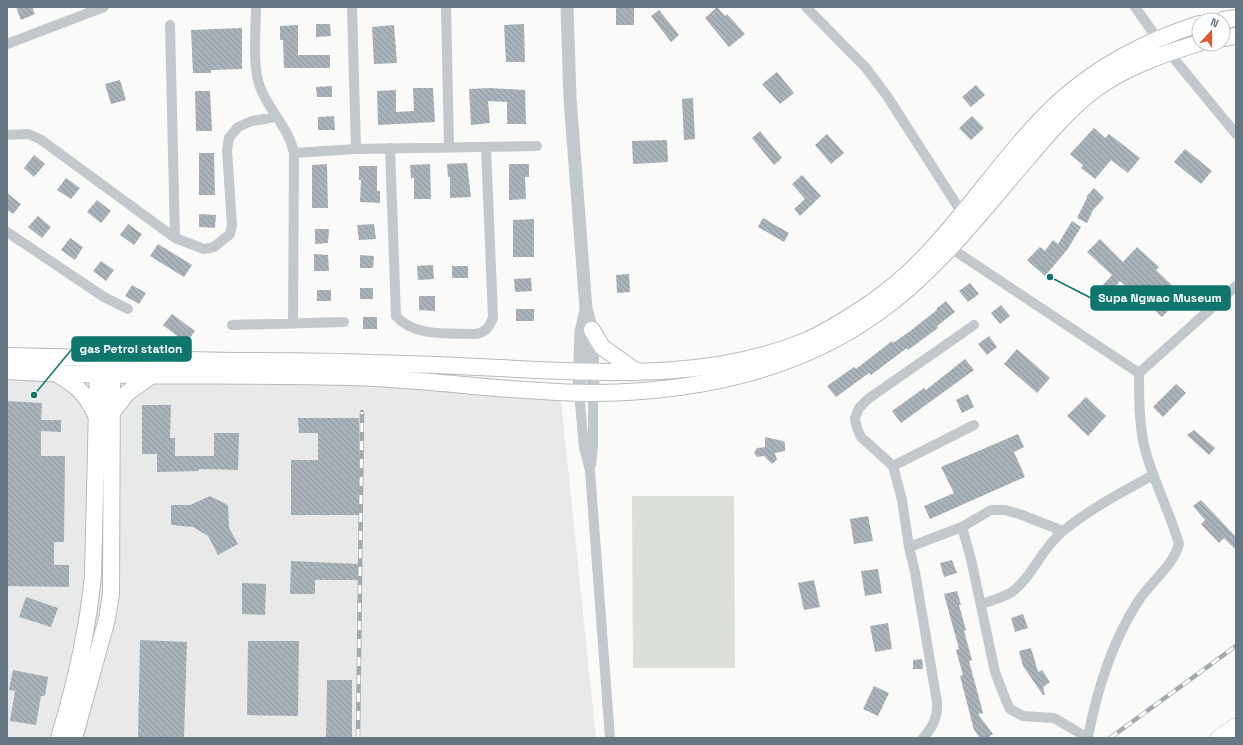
<svg xmlns="http://www.w3.org/2000/svg" width="1243" height="745" viewBox="0 0 1243 745" font-family="'Space Grotesk',sans-serif">
	<defs>
		<pattern id="building-back-hatch" width="6" height="6" patternUnits="userSpaceOnUse"><rect width="6" height="6" fill="#aab3b9"/><path d="M-1 5l2 2M0 0l6 6M5-1l2 2" fill="none" stroke="#8e969c"/></pattern>
	</defs>
	<rect width="100%" height="100%" fill="#fafaf8"/>
	<path fill="#e8e9e9" d="M7,371l553,20 36,347h-589z"/>
	<path fill="#dadfd7" d="M632,496h102l1,172h-102z"/>
	<path fill="url(#building-back-hatch)" d="M16,7h16l3,7 -14,6z
		M616,7h18v18h-18z
		M717,7l8,9 2,-2 18,20 -16,13 -24,-29z
		M659,10l20,25 -8,7 -20,-26z
		M316,24h14l1,12 -15,1z
		M524,24l1,38h-19l-2,-37z
		M298,25v30h32v13h-46l-1,-28h-3v-14z
		M394,25l3,38 -23,1 -2,-37z
		M242,28v41l-31,1v3h-18l-2,-43z
		M777,72l17,21 -14,11 -18,-20z
		M120,80l6,20 -15,4 -6,-20z
		M976,85l9,10 -14,12 -9,-10z
		M332,86v11h-15l-1,-10z
		M413,88h20l2,34 -57,3 -1,-34 19,-1v22l18,-1z
		M490,88l35,2 1,34h-19v-22l-19,-1 2,22 -19,2 -2,-36z
		M195,91h15l2,40h-16z
		M693,98l2,41 -11,1 -2,-41z
		M334,116l1,14h-17v-13z
		M972,116l12,12 -13,12 -12,-12z
		M1094,128l11,10 4,-4 31,24 -12,15 -17,-13 -16,19 -14,-11 2,-3 -13,-11z
		M760,131l22,27 -8,7 -22,-27z
		M827,134l17,19 -13,11 -16,-19z
		M667,140l1,22 -35,2 -1,-23z
		M1185,149l27,22 -11,13 -27,-22z
		M199,153h15l1,42h-16z
		M34,155l11,9 -11,13 -10,-9z
		M467,163l4,34 -21,1v-21h-2l-1,-13z
		M327,164l1,44h-16v-43z
		M430,164l1,35h-17v-21h-3l-1,-13z
		M509,164h20v13h-4l1,22 -17,1z
		M359,166h18v25h3v12l-20,-1 1,-22h-2z
		M802,175l19,21 -21,20 -6,-7 11,-10 -13,-15z
		M66,178l14,10 -9,11 -14,-9z
		M1094,188l10,10 -11,12 -6,13 -10,-5 10,-20 -1,-1z
		M7,193l14,11 -8,10 -6,-4z
		M97,200l14,11 -10,12 -14,-11z
		M199,214l17,1 -1,13 -16,-1z
		M38,216l13,11 -9,11 -14,-11z
		M763,218l26,15 -5,9 -26,-15z
		M534,219v38h-21v-37z
		M1072,221l9,6 -14,23 -22,26 -18,-16 13,-13 5,4 8,-11 5,4z
		M128,224l14,10 -8,11 -14,-10z
		M374,224l2,15 -17,1 -2,-15z
		M315,229h14l-1,14 -13,1z
		M70,238l13,9 -8,13 -14,-10z
		M1100,239l23,23 14,-15 22,20 -3,3 27,26 -21,21 -26,-25 -1,2 -15,-13 -10,12 -8,-7 10,-11 -25,-23z
		M158,244l34,21 -8,12 -34,-21z
		M314,254l14,1 1,16h-15z
		M360,255l14,1 -1,12h-13z
		M101,261l13,9 -8,11 -13,-10z
		M433,265l1,14 -16,1 -1,-14z
		M452,266h16v12h-16z
		M629,274l1,18 -13,1 -1,-18z
		M531,278l1,13 -17,1 -1,-13z
		M970,283l9,11 -11,8 -9,-11z
		M132,285l14,8 -7,11 -14,-8z
		M360,288h13v11h-13z
		M317,290h14v11h-14z
		M419,296h16v15l-16,-1z
		M946,301l9,11 -18,14 1,2 -30,22 -1,-2 -36,27 -2,-2 -33,24 -9,-11 27,-19 2,2 36,-28 1,2 17,-12 27,-21 -1,-1z
		M1001,305l9,11 -10,8 -9,-11z
		M516,309h18v12h-18z
		M172,314l23,17 -9,12 -23,-18z
		M363,317h14v12h-14z
		M989,336l8,11 -10,8 -9,-11z
		M1017,349l33,29 -13,15 -33,-29z
		M965,359l9,11 -73,53 -9,-12 32,-23 2,2z
		M1176,384l10,9 -23,24 -10,-10z
		M968,394l6,13 -12,6 -6,-13z
		M1086,397l20,19 -18,20 -21,-20z
		M7,401l35,2 -1,17h20v12l-20,-1v25h24l-1,86h-10v23h15v22l-62,-1z
		M142,405h29l-1,33h5v18h39v-23h25l-1,37 -39,-1v2l-42,1v-18h-15z
		M298,418h61v97h-68v-55h27v-27h-19z
		M1194,430l21,18 -6,7 -22,-20z
		M1018,434l6,13 -10,5 11,25 -95,42 -6,-13 30,-13 -13,-26z
		M765,437l18,4 2,2v8l-10,2 2,7 -5,4 -8,-8 -7,1 -3,-4 3,-5 8,-1z
		M210,496l18,9 1,23 9,16 -20,11 -10,-19 -15,-9 -22,-2v-20h19z
		M1201,500l35,37v13l-12,-12 -5,5 -18,-19 4,-4 -12,-14z
		M868,516l5,25 -19,3 -4,-25z
		M952,560l5,13 -13,4 -4,-14z
		M291,561l68,3v16h-44v14h-25z
		M878,569l4,24 -17,3 -4,-25z
		M814,580l6,27 -16,3 -6,-27z
		M242,583l24,1 -1,31 -23,-1z
		M957,591l4,14h-2l7,25 -2,1 8,29 -3,1 14,52 -5,1 15,20 -6,4h-7l-6,-8 -14,-54 3,-1 -7,-25 3,-1 -15,-55z
		M26,597l32,11 -7,19 -32,-10z
		M1023,614l5,14 -13,4 -4,-14z
		M888,623l4,26 -17,3 -5,-26z
		M140,640l47,2 -3,96h-46z
		M248,641h51l-1,75 -51,-1z
		M1031,648l7,24 4,-2 8,12 -7,5 2,8h-2l-20,-29 -4,-15z
		M922,659l1,10h-10v-9z
		M13,670l35,7 -3,19h-4l-5,29 -26,-4 5,-30 -6,-1z
		M327,680h25v58h-26z
		M874,686l15,7 -11,23 -15,-7z"/>
	<g fill="none" stroke-linecap="round" stroke-linejoin="round">
		<g stroke="#b5babe" stroke-width="18">
			<path id="primary" d="M1223,20l13,-2
				M1223,38l13,-2
				M592,330l10,17 35,25
				M7,356c75,1 150,3 225,5 46,0 92,0 139,2 55,1 110,4 165,7 89,4 183,6 267,-28 24,-10 47,-25 69,-40 77,-53 121,-140 189,-202 40,-36 88,-60 138,-76
				M7,371c114,7 229,3 343,6 82,2 163,16 244,16 100,-1 199,-20 282,-79 54,-38 96,-90 138,-140 26,-30 51,-63 83,-86 31,-22 66,-34 102,-45
				M57,374c21,12 28,19 39,41
				M113,411l14,-18 24,-17
				M59,738c16,-53 29,-108 34,-163l5,-211
				M74,738l33,-119 4,-25 1,-230"/>
		</g>
		<g stroke="#b4b9bd" stroke-width="18">
			<path id="trunk" d="M1219,738l17,-11"/>
		</g>
		<path stroke="#c3c8cc" stroke-width="10" d="M256,7c0,24 -4,58 4,80 9,24 29,41 34,66l-1,171
			M352,7l4,142
			M446,7l3,140
			M806,7l60,61 21,28 75,117
			M1135,7l22,31 79,96
			M170,25l5,213
			M7,44l97,-37
			M7,135l21,-1 12,5 135,99 29,11 10,-2 16,-13 2,-9 -5,-75 2,-12 9,-11 14,-6 24,-4
			M390,148l6,168c18,21 52,17 77,18 11,0 16,-6 20,-16l-7,-171
			M294,153l62,-4 181,-3
			M7,232l97,65 24,12
			M946,245l193,128
			M232,325l112,-3
			M579,392l5,55 6,24 20,267
			M591,465l2,-18v-54
			M893,466l81,-41
			M962,527l9,32 24,113 12,31 3,6 13,7 31,2 34,20
			M909,547l53,-20 29,-17h14l17,5 41,16
			M981,604c10,-3 21,-6 31,-12 21,-16 29,-43 51,-61 27,-22 59,-39 90,-56
			M1088,737c9,-47 23,-93 49,-134 13,-21 35,-35 42,-59 -9,-31 -24,-60 -33,-91 -7,-25 -7,-54 -7,-80l97,-87
			M923,738c10,-11 15,-21 14,-36l-22,-130 -6,-25 -7,-47 -9,-34 -32,-29 -4,-9 -2,-10 4,-10 9,-9 106,-74"/>
		<path stroke="#c3c8cc" stroke-width="13" d="M567,7l3,91 16,211 6,21 1,63
			M579,392l2,-60 5,-22"/>
		<use href="#primary" stroke="#fff" stroke-width="16"/>
		<use href="#trunk" stroke="#fff" stroke-width="17"/>
		<g stroke="#a2aab0" stroke-width="4.5">
			<path id="rail" d="M358,738l4,-326
				M1110,738l126,-92"/>
		</g>
		<use href="#rail" stroke="#fff" stroke-width="3" stroke-dasharray="9" stroke-linecap="butt"/>
	</g>
	<path fill="none" stroke="#0f766e" stroke-width="1.5" d="M1050 277L1091 298M34 395L72 349"/>
	<g fill="#0f766e" stroke="#fff" stroke-width="1.5">
		<circle cx="1050" cy="277" r="4"/>
		<circle cx="34" cy="395" r="4"/>
	</g>
	<g fill="#0f766e" stroke="#0f766e" stroke-width="1.5">
		<rect x="1091" y="286" width="139" height="24" rx="4"/>
		<rect x="72" y="337" width="119" height="24" rx="4"/>
	</g>
	<g font-size="12" text-anchor="middle" font-weight="bold" fill="#fff">
		<text x="1160" y="302">Supa Ngwao Museum</text>
		<text x="131" y="353">gas Petrol station</text>
	</g>
	<rect width="1243" height="745" fill="none" stroke="#657683" stroke-width="16"/>
	<g transform="translate(1211 32) rotate(21)"><circle r="19" fill="#ffffff" stroke="#c1c8cd"/>
	<path d="M0-3L7 15L0 10L-7 15Z" fill="#e4572e"/>
	<text y="-6" font-size="11" font-weight="bold" text-anchor="middle" fill="#657683">N</text>
	</g>
</svg>
